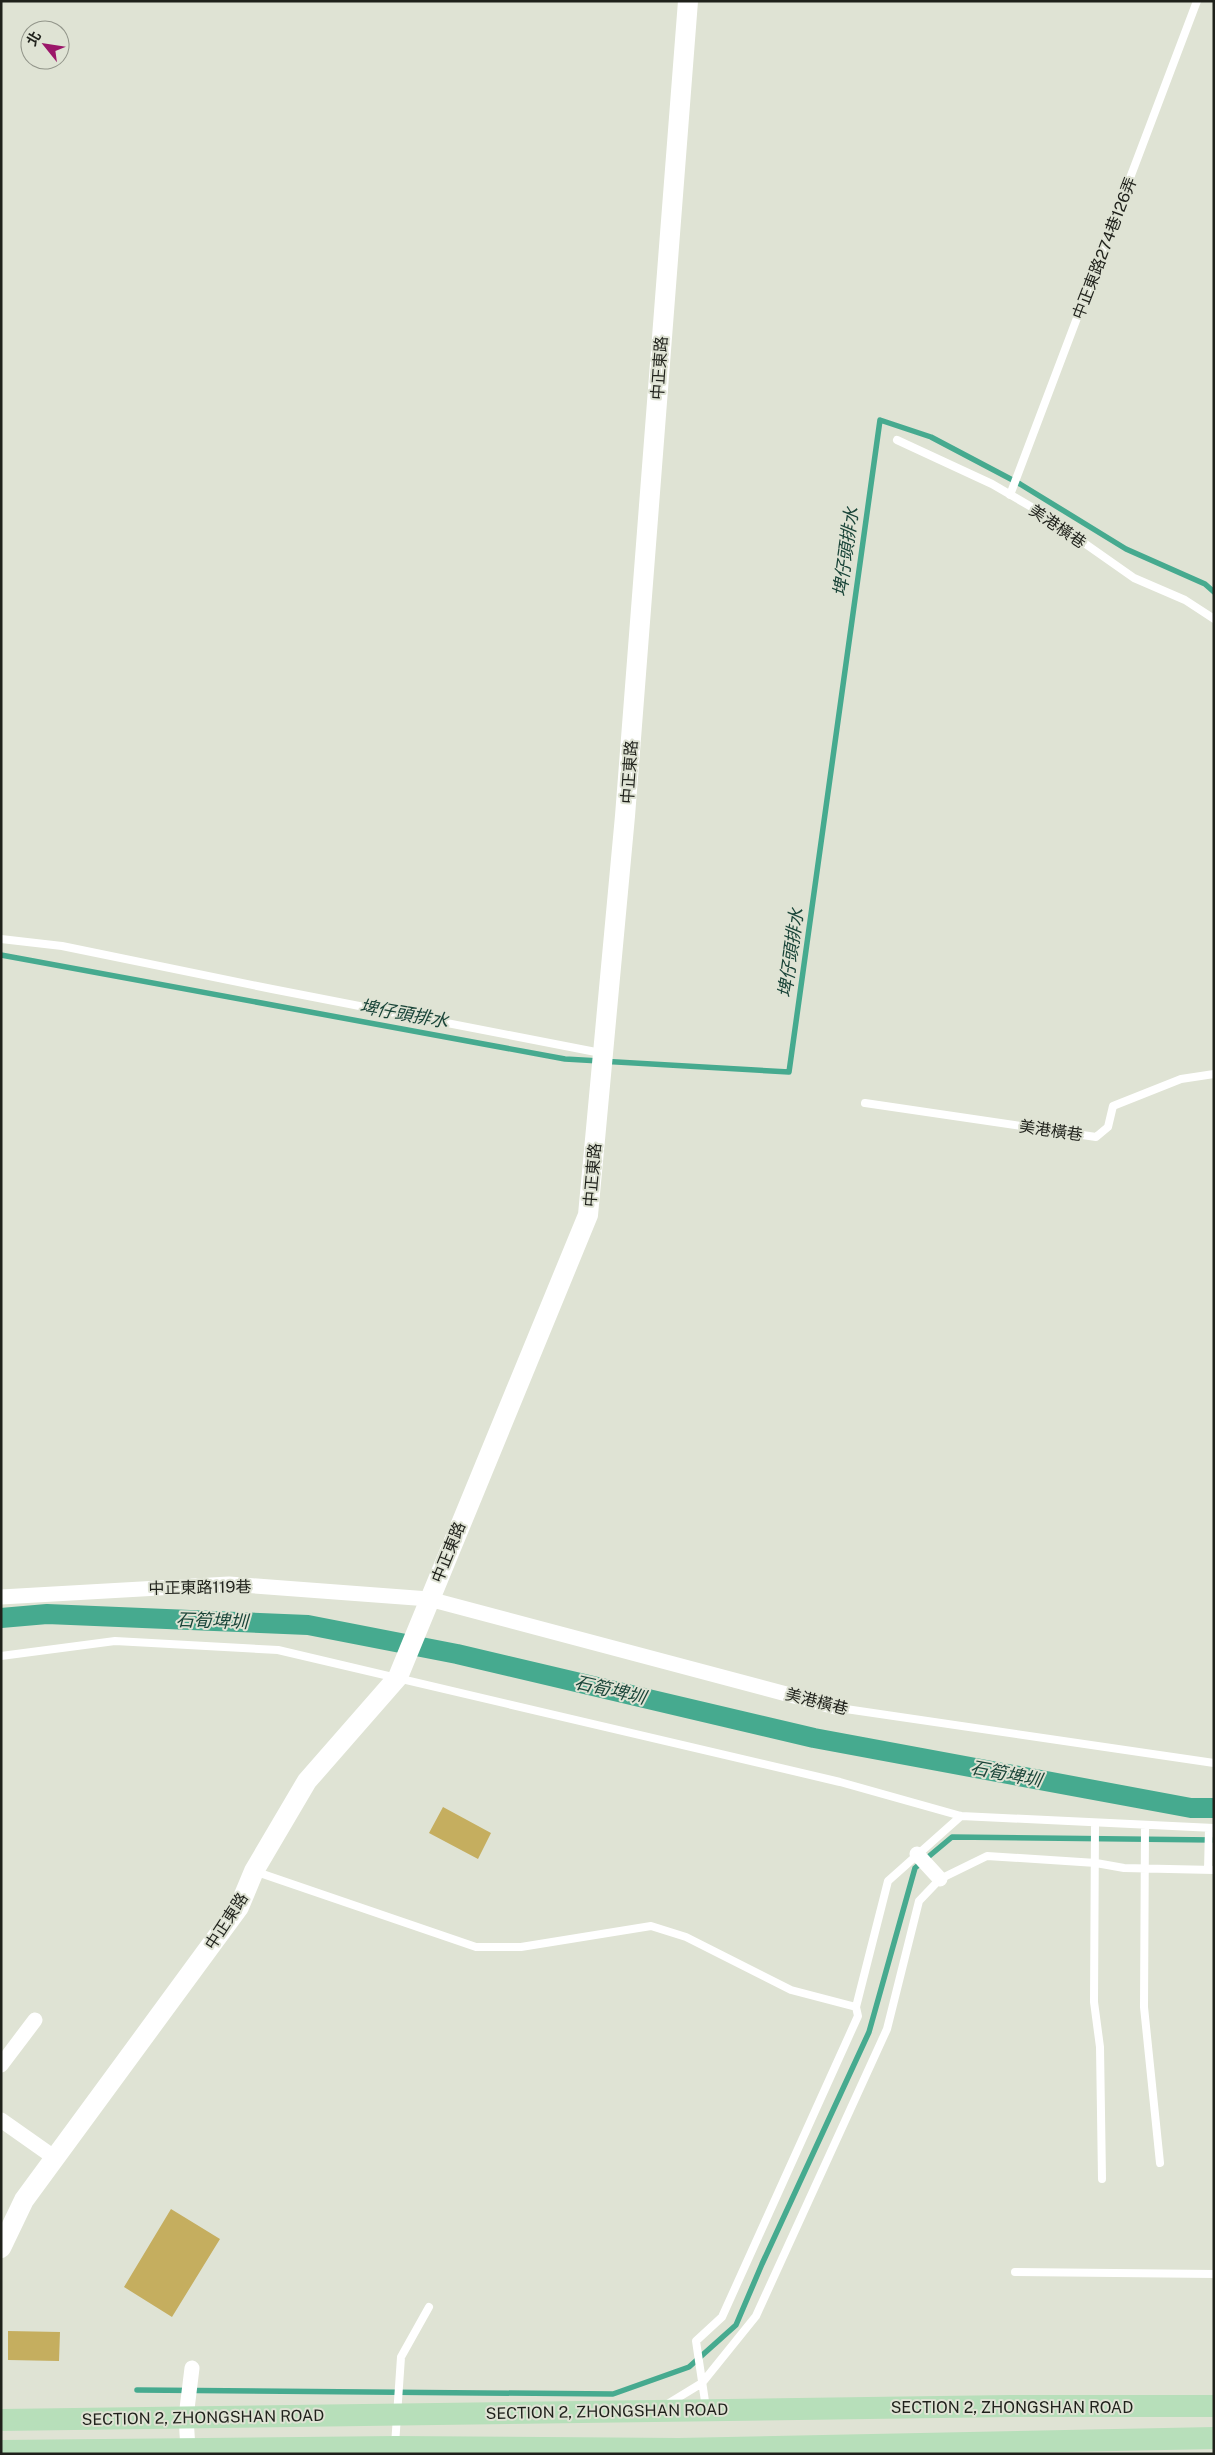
<svg xmlns="http://www.w3.org/2000/svg" width="1215" height="2455" viewBox="0 0 1215 2455" font-family="'Public Sans','Noto Sans TC',sans-serif">
	<rect width="100%" height="100%" fill="#dfe3d4"/>
	<g fill="none" stroke-linecap="round" stroke-linejoin="round">
		<path stroke="#46aa8f" stroke-width="5.5" d="M1,955l564,104 224,13 91,-652 51,17 89,47 106,65 79,35 9,8
			M137,2390l476,4 76,-27 47,-42 26,-61 107,-232 46,-164 37,-31 262,3"/>
		<path stroke="#46aa8f" stroke-width="20" d="M1,1618l46,-4 261,11 149,29 357,84 377,70h23"/>
	</g>
	<path fill="#c5ae5f" d="M443,1807l48,26 -13,26 -49,-26z
		M171,2209l49,30 -48,78 -48,-30z
		M8,2331l52,1 -1,29 -51,-1z"/>
	<g fill="none" stroke-linecap="round" stroke-linejoin="round">
		<path stroke="#fff" stroke-width="8" d="M897,440l95,44 48,28 94,66 51,22 29,19
			M1010,495l187,-494
			M1,939l61,7 210,43 329,64
			M865,1103l231,34 12,-10 5,-21 68,-27 33,-5
			M1,1656l114,-15 163,9 562,132 121,34 253,12
			M839,1708l375,55
			M1095,1824l-1,178 6,45 2,132
			M1145,1826l-1,181 16,156
			M1208,1870l1,-42
			M254,1871l222,76h45l130,-21 35,11 105,53 65,17
			M1015,2272l199,2
			M666,2405l36,-22 54,-67 131,-287 32,-128 21,-22 47,-23 109,7 28,5 90,2
			M706,2408l-10,-67 26,-24 136,-301 -2,-9 32,-126 73,-65
			M395,2445l6,-88 28,-50"/>
		<path stroke="#fff" stroke-width="15" d="M1,1597l228,-13 200,15 410,109
			M917,1854l23,25
			M1,2065l34,-45
			M1,2120l54,38
			M188,2449l-2,-32 6,-49"/>
		<path stroke="#fff" stroke-width="20" d="M1,2248l23,-48 215,-293 15,-36 53,-90 91,-104 190,-462 37,-399 63,-815"/>
		<path stroke="#b7dfba" stroke-width="22" d="M1,2420l1009,-14h204
			M1,2451l394,-4 284,2 535,-11"/>
	</g>
	<g text-anchor="middle" stroke-width="4" stroke-linejoin="round" paint-order="stroke">
		<g font-size="16" fill="#1f211b" stroke="#dfe3d4">
			<text transform="translate(1104 248) rotate(-69)" y="6">中正東路274巷126弄</text>
			<text transform="translate(659 368) rotate(-86)" y="6">中正東路</text>
			<text transform="translate(1058 526) rotate(34)" y="6">美港橫巷</text>
			<text transform="translate(629 772) rotate(-86)" y="6">中正東路</text>
			<text transform="translate(1051 1130) rotate(8)" y="6">美港橫巷</text>
			<text transform="translate(592 1175) rotate(-85)" y="6">中正東路</text>
			<text transform="translate(448 1552) rotate(-68)" y="6">中正東路</text>
			<text transform="translate(200 1587) rotate(-1)" y="6">中正東路119巷</text>
			<text transform="translate(817 1701) rotate(14)" y="6">美港橫巷</text>
			<text transform="translate(226 1921) rotate(-57)" y="6">中正東路</text>
			<text x="1012" y="2413">SECTION 2, ZHONGSHAN ROAD</text>
			<text transform="translate(607 2411) rotate(-1)" y="6">SECTION 2, ZHONGSHAN ROAD</text>
			<text transform="translate(203 2417) rotate(-1)" y="6">SECTION 2, ZHONGSHAN ROAD</text>
		</g>
		<g font-size="18" font-style="italic" fill="#1a4539" stroke="#dfe3d4">
			<text transform="translate(846 552) rotate(-82)" y="6">埤仔頭排水</text>
			<text transform="translate(791 953) rotate(-82)" y="6">埤仔頭排水</text>
			<text transform="translate(404 1014) rotate(10)" y="6">埤仔頭排水</text>
			<text transform="translate(212 1621) rotate(2)" y="6">石筍埤圳</text>
			<text transform="translate(610 1690) rotate(13)" y="6">石筍埤圳</text>
			<text transform="translate(1006 1774) rotate(11)" y="6">石筍埤圳</text>
		</g>
	</g>
	<rect width="1215" height="2455" fill="none" stroke="#1f211b" stroke-width="5"/>
	<g transform="translate(45 45) rotate(300)"><circle r="24" fill="#dfe3d4" stroke="#92958a"/>
	<path d="M0-4L9 19L0 12L-9 19Z" fill="#9b1669"/>
	<text y="-8" font-size="14" font-weight="bold" text-anchor="middle" fill="#1f211b">北</text>
	</g>
</svg>
